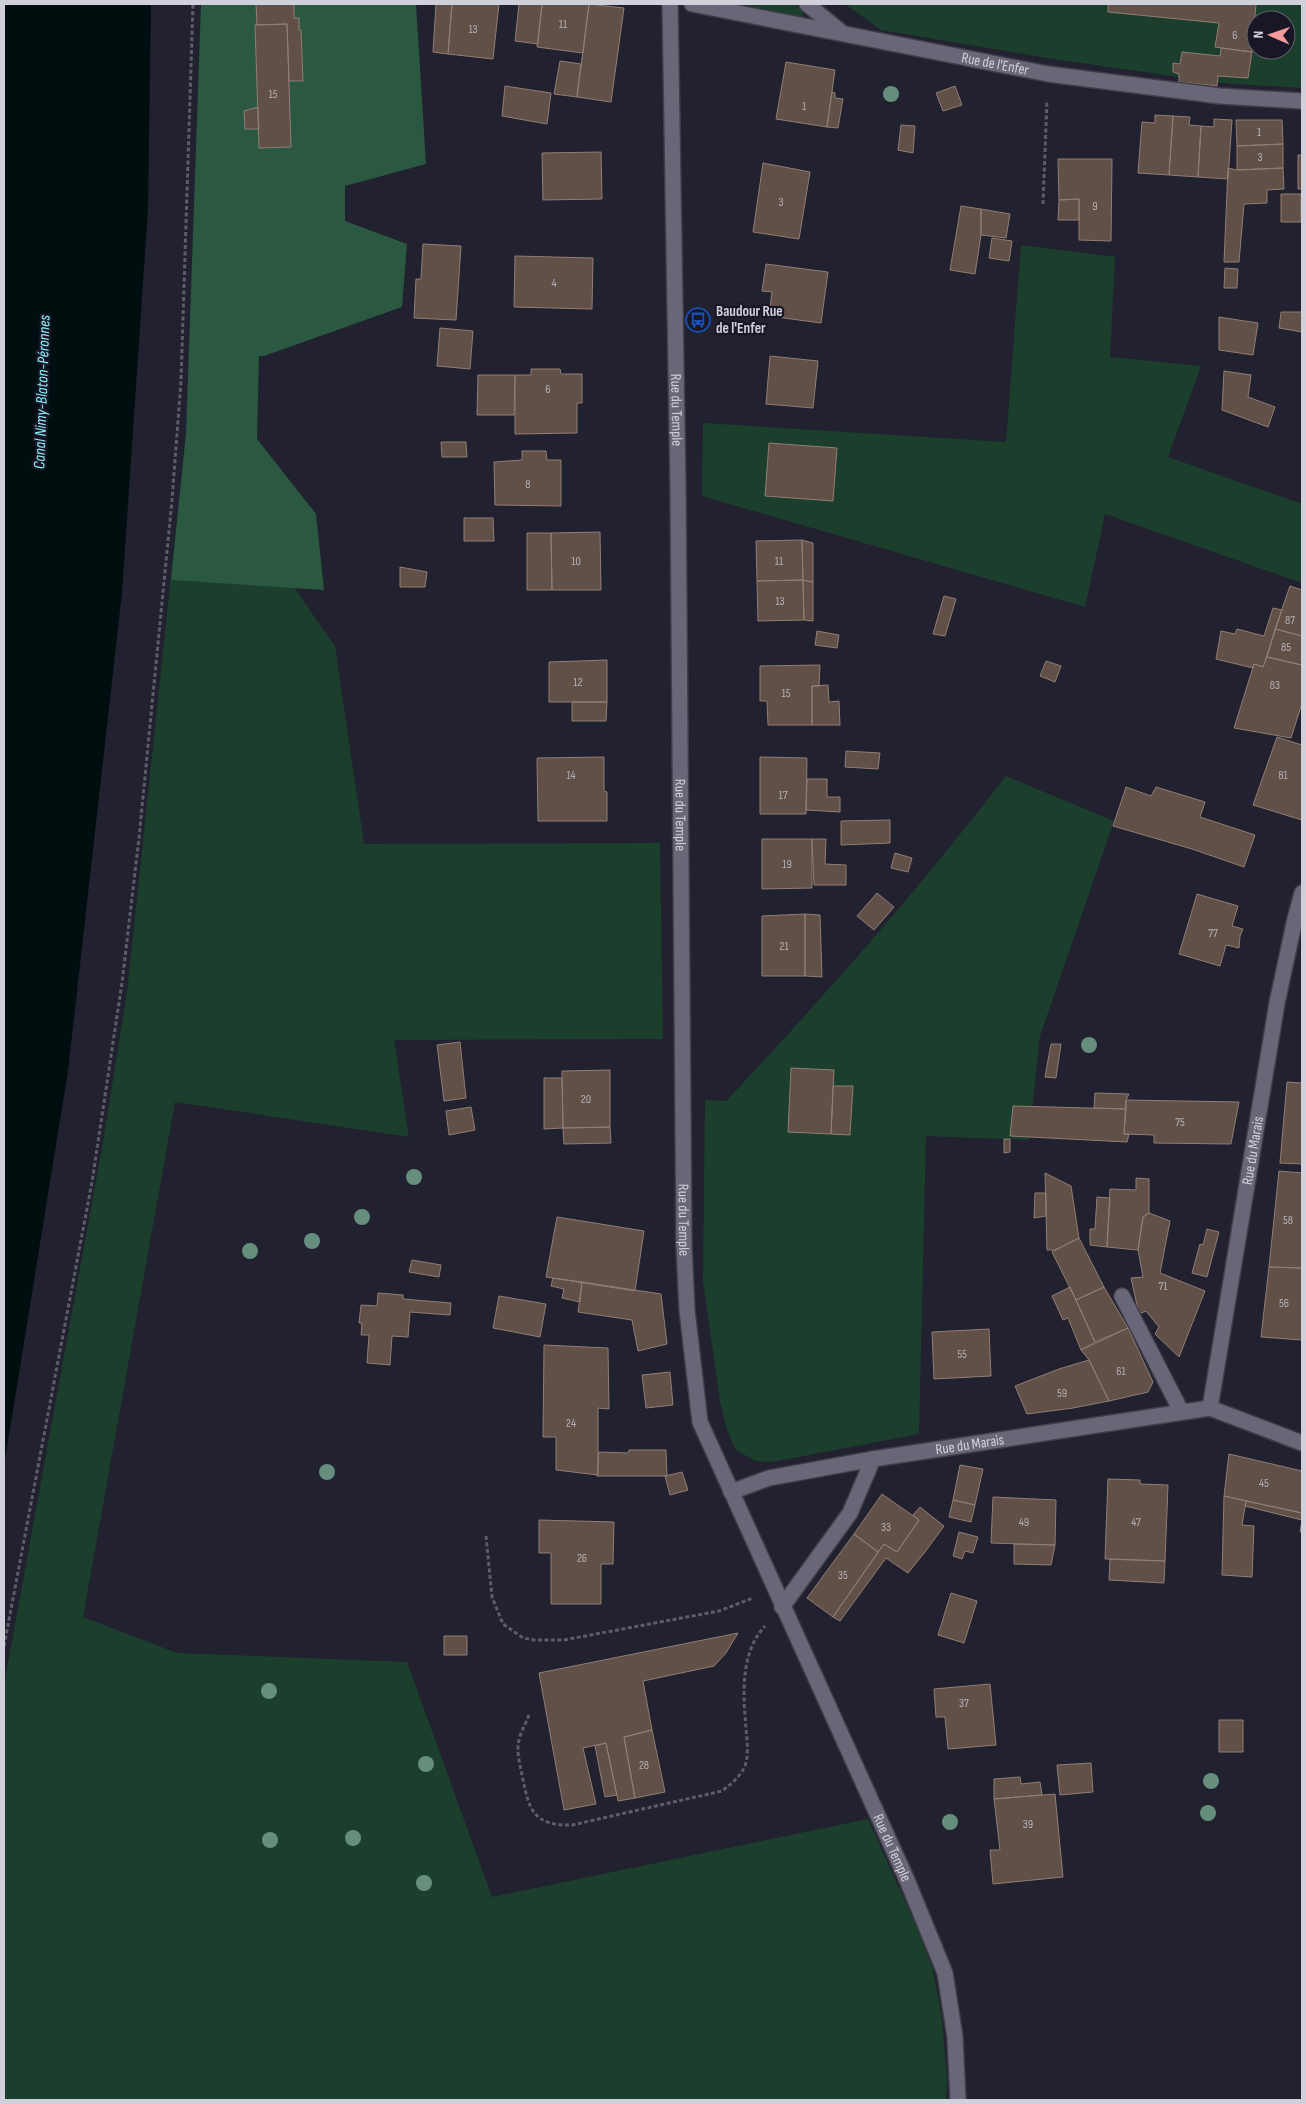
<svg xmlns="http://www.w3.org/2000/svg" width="1306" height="2104" viewBox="0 0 1306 2104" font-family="'Sofia Sans Condensed',sans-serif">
	<rect width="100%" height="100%" fill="#22212f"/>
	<path fill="#1c3e2c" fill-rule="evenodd" d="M741,4h53l9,6 -1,8z
		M845,4h457v84l-81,-5 -167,-24 -173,-29zM1256,20h30v30h-30z
		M1021,245l94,12 -5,100 91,9 -33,91 134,47v79l-197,-69 -20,93 -383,-111 1,-73 303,19z
		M186,434l149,212 29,198 296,-1 3,196 -269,1 15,97 -234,-35 -92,515 94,36 230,9 85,235 376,-78 51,113 14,38 9,49 5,62 -1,19h-942v-415l98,-537 25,-155z
		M1006,776l108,45 -74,215 -11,104 -103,-4 -7,298 -147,28 -17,-1 -20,-12 -9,-22 -6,-26 -17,-120 2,-181 21,1c98,-104 193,-212 280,-325z"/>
	<path fill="#2a5840" d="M201,4h215l10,160 -81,22v35l62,23 -5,63 -138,49h-5l-2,83 59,75 8,76 -153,-10 15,-146z"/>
	<path fill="#000e10" d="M4,4h147l-3,205 -26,384 -54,478 -64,395z"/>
	<path fill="#615048" stroke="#917e75" d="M256,4h38v14h5v12h2l2,51h-14l-2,-57 -30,1z
		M436,4h16l-4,50 -15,-2z
		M452,4h47l-6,55 -45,-5z
		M519,4h23l-4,40 -23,-3z
		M542,4h47l-6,49 -46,-6z
		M589,4l35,4 -13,94 -34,-5z
		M1108,4h148l-4,48 -37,-5 4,-24 -111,-11z
		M287,24l4,123 -32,1 -4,-123z
		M1221,48l31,4 -4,26 -30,-2 -1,10 -38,-4v-8l-6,-2v-9l7,1 2,-12 38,4z
		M560,61l21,3 -4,33 -23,-3z
		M786,62l49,8 -8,57 -51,-8z
		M505,86l46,7 -4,31 -45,-8z
		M955,86l7,19 -19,6 -7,-18z
		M832,92l3,1v5l8,1 -5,29 -11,-1z
		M258,107l1,22h-14l-1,-18z
		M1155,115l18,1 -4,59 -31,-2 4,-51 13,1z
		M1173,116l17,1 -1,8 12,1 -3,51 -29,-2z
		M1214,119l18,1 -4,59 -30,-2 3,-51 13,1z
		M1236,120h46l1,24 -46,2z
		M901,125l14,1 -2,27 -15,-3z
		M1283,144v24l-46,2v-24z
		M601,152l1,47 -59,1 -1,-47z
		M1298,155h4v34h-4z
		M1058,159h54l-1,82 -32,-1v-41l-20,1z
		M763,163l47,9 -11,67 -46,-7z
		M1228,168l9,2 46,-2 1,21 -17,1v13l-23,1 -5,58h-15z
		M1281,194h20v28h-20z
		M1079,199v21h-21l1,-20z
		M961,206l20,3v26l-6,39 -25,-4z
		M981,209l29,5 -4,24 -25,-3z
		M992,238l20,3 -3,20 -20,-3z
		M423,244l38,2 -5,74 -42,-2 2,-39h5z
		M515,256l78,2 -1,51 -78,-2z
		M766,264l62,8 -7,51 -52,-7 3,-24 -10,-1z
		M1225,268l13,1 -1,19h-13z
		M1281,312h21v20l-23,-4z
		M1219,317l39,6 -5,32 -34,-5z
		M440,328l33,3 -3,38 -33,-3z
		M770,356l48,5 -5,47 -47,-4z
		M531,369h29l1,5h21v29h-5v30l-62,1v-59h16z
		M1224,371l27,4 -3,22 27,10 -7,20 -46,-17z
		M478,375h37l-1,40h-37z
		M441,442h25l1,15h-25z
		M769,443l68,5 -4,53 -68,-5z
		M522,451h24l1,9h14v46l-66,-1 -1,-43 28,-2z
		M464,518h29l1,23h-30z
		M600,532l1,58h-49l-1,-57z
		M527,533h24l1,57h-25z
		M802,540l11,3v39l-10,-2z
		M802,540l1,40 -46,1 -1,-40z
		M400,567l27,5 -2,15h-25z
		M803,580l10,2v39l-9,-1z
		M803,580l1,40 -46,1 -1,-40z
		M1290,586l12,4v46l-27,-7z
		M944,596l12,3 -11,37 -12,-2z
		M1273,608l9,2 -19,57 -9,-3 -1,4 -37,-9 5,-28 14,3 2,-5 27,7z
		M1275,629l27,7v29l-35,-8z
		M817,631l22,4 -2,13 -22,-3z
		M1267,657l35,8v38l-11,35 -57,-10 20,-64 9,3z
		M607,660v42h-58v-40z
		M1046,661l15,5 -6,16 -15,-6z
		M820,665l-1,21h-7v39h-44l-1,-24h-7v-35z
		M828,685l1,17 10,-1 1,24h-28v-39z
		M572,702h35l-1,19h-34z
		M1277,737l25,8v75l-49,-15z
		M846,751l34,2 -2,16 -33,-2z
		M604,757v34l3,1v29h-69l-1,-63z
		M760,757l47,1 -1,56h-46z
		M807,779h20v18h13v15l-34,-2z
		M1126,787l25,9 5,-9 49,15 -5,15 55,18 -11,32 -52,-18 -79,-23z
		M890,820v23l-49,2v-24z
		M762,839h50v49l-50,1z
		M812,839h14l-1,25 21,1v20h-32z
		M895,853l17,5 -4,14 -17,-4z
		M877,893l17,14 -20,23 -17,-14z
		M1197,894l41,12 -6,20 11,3 -3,7 -1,12 -13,-3 -6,21 -41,-12z
		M805,914l15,1 2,62 -17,-1z
		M805,914v62h-43v-60z
		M460,1042l6,56 -22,3 -7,-56z
		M1051,1044h10l-5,34 -11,-1z
		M791,1068l43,2 -3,64 -43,-2z
		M610,1070v57l-47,1 -1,-57z
		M544,1078h18l1,50 -19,1z
		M1287,1082l15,1v81l-22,-1z
		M833,1086h20l-3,49 -19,-1z
		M1095,1093l34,1 -3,6v9l-32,-1z
		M1126,1100l113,2 -8,42 -77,-1v-8l-30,-1z
		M1013,1106l113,3 -2,25h5l-2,8 -117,-6z
		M471,1107l4,23 -26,5 -3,-24z
		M610,1127l1,16 -47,1 -1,-16z
		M1004,1139h6v13l-6,1z
		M1279,1171l23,2v95l-33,-1z
		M1045,1173l26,13 8,52 -24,12h-8z
		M1136,1178l13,1v34l-6,4 -5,33 -31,-3 3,-58 26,1z
		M1035,1193h11v23l-12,2z
		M1097,1197l13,1 -3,49 -17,-2v-16h5z
		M1149,1213l21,8 -10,52 45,18 -26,66 -24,-23 4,-7 -13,-16 -7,3 -8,-36 12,-1 -5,-27 5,-33z
		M557,1217l87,14 -9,60 -89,-14z
		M1207,1229l12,3 -12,45 -15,-4 8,-29 3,1z
		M1079,1238l25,49 -28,13 -24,-48z
		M412,1260l29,5 -2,12 -30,-5z
		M1269,1267l33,1v72l-41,-3z
		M553,1278l29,4 -2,20 -18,-4 2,-9 -13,-3z
		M582,1282l79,12 6,50 -29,7 -6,-31 -54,-8z
		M1070,1287l25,55 -14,8 -13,-32 -5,2 -11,-24z
		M1104,1287l24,41 -33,14 -19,-42z
		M378,1293l25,2v4l48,4 -1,12 -40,-3 -2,25 -16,-1 -2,29 -23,-2 2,-28h-8l1,-12h-3l2,-18 16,1z
		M499,1296l47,8 -6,33 -47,-9z
		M1128,1328l25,54 -5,10 -39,9 -20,-41 -8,-10z
		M989,1329l2,47 -57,3 -2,-47z
		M544,1345l64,3 1,61 -11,-1v67l-42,-5v-33h-13z
		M1089,1360l20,41 -36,7 -46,6 -12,-28 44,-17z
		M670,1372l3,33 -27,3 -4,-33z
		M629,1450h37l1,26h-70l2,-24 29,1z
		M1229,1454l73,17v42l-78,-17z
		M960,1465l23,4 -8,36 -22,-5z
		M682,1472l6,18 -18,5 -5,-19z
		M1108,1479l32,1v4l28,1 -3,76 -60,-2z
		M882,1494l37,26 -22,32 -13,-8 -6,8 -24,-18z
		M1224,1496l22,5 -4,24 12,1 -2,51 -30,-2z
		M993,1497l63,3 -1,45 -64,-2z
		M953,1500l22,5 -4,17 -22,-5z
		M1246,1501l56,12v19h-2l2,-12 -57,-14z
		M920,1507l24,19 -19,26 -17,21 -22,-15 -46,63 -7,-4 51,-73 13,8 22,-32 -6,-5z
		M539,1520l75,2 -1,42h-12v40h-50v-51h-12z
		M959,1532l19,5 -5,16 -8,-2 -3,8 -9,-3z
		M854,1534l24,18 -45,65 -26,-19z
		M1014,1544l41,1 -4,20 -37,-1z
		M1110,1559l55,2 -1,22 -55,-3z
		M951,1593l26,8 -13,42 -26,-8z
		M738,1633l-12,20 -12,13 -71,15 9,49 -28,7 11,61 -17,3 -12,-58 -23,5 13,56 -32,6 -25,-137z
		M444,1636h23v19h-23z
		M990,1684l6,61 -48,4 -3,-32h-9l-2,-28z
		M1219,1720h24v32h-24z
		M652,1730l13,62 -30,6 -11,-61z
		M606,1743l11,52 -12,2 -10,-51z
		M1091,1763l2,29 -33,3 -3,-30z
		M1020,1777l1,7 19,-2 2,13 -48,4v-20z
		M1055,1794l8,83 -70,7 -3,-34h10l-6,-51z"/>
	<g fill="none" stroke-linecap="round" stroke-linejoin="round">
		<g stroke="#3f3d4a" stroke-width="18">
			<path id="service" d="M1122,1296l59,115
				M782,1607l68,-94 23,-54"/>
		</g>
		<g stroke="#3f3d4a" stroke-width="18">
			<g id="minor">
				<path id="s1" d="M670,4l8,484 6,758 3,64 13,112 207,458 38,93 10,64 3,63"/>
				<path id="s2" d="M692,4l356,70 172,22 82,5"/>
				<path d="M807,4l33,27"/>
				<path id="s3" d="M1210,1408l67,-405 18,-84 7,-26"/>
				<path id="s4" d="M731,1492l38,-14 104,-19 337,-51 92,35"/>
			</g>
		</g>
		<path stroke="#5d5d69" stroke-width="3" stroke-dasharray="4 2.5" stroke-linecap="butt" d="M1043,204l4,-104
			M486,1536l6,61 11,27 20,14 11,2h30l155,-29 34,-13
			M4,1646l88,-464 30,-199 17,-145 33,-338 9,-119 12,-377
			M529,1715c-3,8 -8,16 -10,25 -3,11 1,24 3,35 7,34 10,51 50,50l150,-34c9,-7 18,-14 23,-25 4,-12 2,-25 1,-38 -3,-34 -6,-75 19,-102"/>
		<use href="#service" stroke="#686778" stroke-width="15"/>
		<use href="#minor" stroke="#686778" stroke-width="15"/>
	</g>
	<g fill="#658e7d">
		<circle cx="891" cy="94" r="8"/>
		<circle cx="1089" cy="1045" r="8"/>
		<circle cx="414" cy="1177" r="8"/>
		<circle cx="362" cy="1217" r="8"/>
		<circle cx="312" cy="1241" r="8"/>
		<circle cx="250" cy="1251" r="8"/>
		<circle cx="327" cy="1472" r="8"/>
		<circle cx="269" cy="1691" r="8"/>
		<circle cx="426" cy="1764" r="8"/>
		<circle cx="1211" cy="1781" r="8"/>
		<circle cx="1208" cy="1813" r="8"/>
		<circle cx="950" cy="1822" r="8"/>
		<circle cx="353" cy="1838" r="8"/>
		<circle cx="270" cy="1840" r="8"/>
		<circle cx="424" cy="1883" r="8"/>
	</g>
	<defs>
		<g id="bus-ring" transform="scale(1.25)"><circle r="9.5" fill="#191725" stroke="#1a4fb4" stroke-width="1.5"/><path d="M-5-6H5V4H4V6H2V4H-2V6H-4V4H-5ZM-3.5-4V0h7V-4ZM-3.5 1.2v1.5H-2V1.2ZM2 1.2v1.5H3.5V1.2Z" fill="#1a4fb4"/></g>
	</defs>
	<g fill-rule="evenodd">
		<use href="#bus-ring" x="698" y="320"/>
	</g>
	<g text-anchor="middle" stroke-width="4.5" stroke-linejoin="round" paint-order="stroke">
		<g font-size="12" fill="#b4b0b6">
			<text x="563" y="28">11</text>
			<text x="473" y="33">13</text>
			<text x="1235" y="39">6</text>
			<text x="273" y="98">15</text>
			<text x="804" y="110">1</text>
			<text x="1259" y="136">1</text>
			<text x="1260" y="161">3</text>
			<text x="781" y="206">3</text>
			<text x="1095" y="210">9</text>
			<text x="554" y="287">4</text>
			<text x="548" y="393">6</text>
			<text x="528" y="488">8</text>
			<text x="576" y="565">10</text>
			<text x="779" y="565">11</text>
			<text x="780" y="605">13</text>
			<text x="1290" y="624">87</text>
			<text x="1286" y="651">85</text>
			<text x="578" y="686">12</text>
			<text x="1275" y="689">83</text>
			<text x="786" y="697">15</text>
			<text x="571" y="779">14</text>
			<text x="1283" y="779">81</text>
			<text x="783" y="799">17</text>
			<text x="787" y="868">19</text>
			<text x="1213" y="937">77</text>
			<text x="784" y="950">21</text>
			<text x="586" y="1103">20</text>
			<text x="1180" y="1126">75</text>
			<text x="1288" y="1224">58</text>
			<text x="1163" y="1290">71</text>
			<text x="1284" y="1307">56</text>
			<text x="962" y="1358">55</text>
			<text x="1121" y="1375">61</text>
			<text x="1062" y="1397">59</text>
			<text x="571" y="1427">24</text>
			<text x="1264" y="1487">45</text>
			<text x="1024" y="1526">49</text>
			<text x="1136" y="1526">47</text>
			<text x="886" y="1531">33</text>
			<text x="582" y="1562">26</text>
			<text x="843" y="1579">35</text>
			<text x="964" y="1707">37</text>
			<text x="644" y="1769">28</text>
			<text x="1028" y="1828">39</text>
		</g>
		<g font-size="15" fill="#d0d0da" stroke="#191725">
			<text dy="5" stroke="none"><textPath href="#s2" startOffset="309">Rue de l'Enfer</textPath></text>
			<text dy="5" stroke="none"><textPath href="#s1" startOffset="406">Rue du Temple</textPath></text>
			<text dy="5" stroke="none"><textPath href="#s1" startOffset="811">Rue du Temple</textPath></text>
			<text dy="5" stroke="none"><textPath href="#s3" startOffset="261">Rue du Marais</textPath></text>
			<text dy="5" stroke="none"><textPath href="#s1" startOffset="1216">Rue du Temple</textPath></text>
			<text dy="5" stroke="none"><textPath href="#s4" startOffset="244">Rue du Marais</textPath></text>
			<text dy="5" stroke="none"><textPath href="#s1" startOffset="1886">Rue du Temple</textPath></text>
		</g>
		<g font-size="15" font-weight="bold" fill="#d0d0da" stroke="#191725" text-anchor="start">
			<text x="716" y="316">Baudour Rue<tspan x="716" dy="17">de l'Enfer</tspan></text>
		</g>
		<g font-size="16" font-style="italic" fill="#8cf1fc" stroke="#191725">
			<text transform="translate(41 392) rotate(-88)" y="6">Canal Nimy-Blaton-Péronnes</text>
		</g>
	</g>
	<rect width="1306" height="2104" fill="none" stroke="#d0d0da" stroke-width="10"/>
	<g transform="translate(1271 35) rotate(272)"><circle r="24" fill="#191725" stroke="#62616d"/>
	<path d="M0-4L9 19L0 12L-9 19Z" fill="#f59b9b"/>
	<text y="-8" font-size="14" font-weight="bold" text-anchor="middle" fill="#d0d0da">N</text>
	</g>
</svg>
